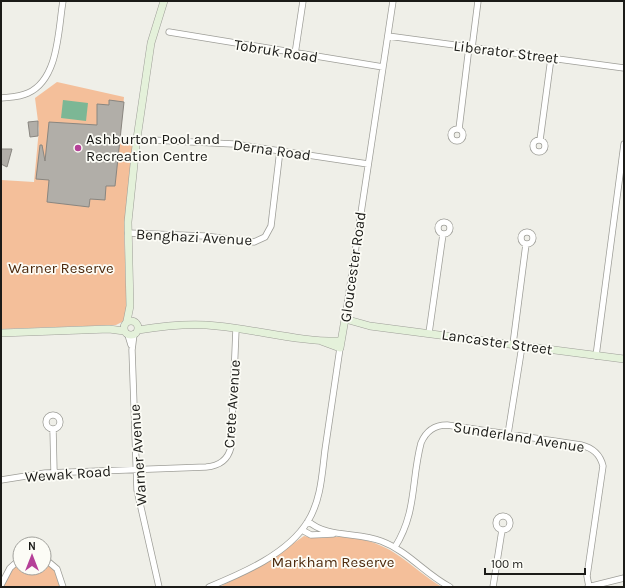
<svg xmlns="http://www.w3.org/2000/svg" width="625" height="588" viewBox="0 0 625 588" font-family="Karla,sans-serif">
	<rect width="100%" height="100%" fill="#efefe8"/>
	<path fill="#f4bf9a" d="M57,82l67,15 -4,43 13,2 -9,88 3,85 -3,6 -8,4 -115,4v-149l33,2 5,-53 -4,-31z
		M304,536c16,4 33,-1 50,2 41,6 55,29 88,49h-223l42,-21z
		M44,561l10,9 6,17h-57l11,-20 6,-5v6h24z"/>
	<path fill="#7cb795" d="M63,100l25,3 -2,18 -25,-3z"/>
	<path fill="#b1aea8" stroke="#898680" d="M109,100l15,2 -9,84h-9l-1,14 -15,-1 -1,8 -42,-5 2,-22 -13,-1 4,-34h2l3,16 4,-39 48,3v-21l12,1z
		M38,121v15l-8,1 -2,-15z
		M1,149h11l-5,18 -6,-3z"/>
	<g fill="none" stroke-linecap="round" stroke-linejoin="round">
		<g stroke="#9e9e98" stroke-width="7">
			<path id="street" d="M169,32l214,35
				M388,36l236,32
				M472,48l6,-47
				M295,54l8,-53
				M1,98c9,-1 19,-1 27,-5 31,-14 30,-63 35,-92
				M451 135a6 6 0 1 1 12 0a6 6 0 1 1-12 0Z
				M459,129l10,-82
				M533 146a6 6 0 1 1 12 0a6 6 0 1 1-12 0Z
				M151,140l83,4 134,20
				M540,140l11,-82
				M438 228a6 6 0 1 1 12 0a6 6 0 1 1-12 0Z
				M521 238a6 6 0 1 1 12 0a6 6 0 1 1-12 0Z
				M128,233l77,3 49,6 11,-5 6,-11 9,-76
				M345,319l48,-318
				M429,333l14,-99
				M134,334l-2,16 5,140 22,97
				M128,335l3,10
				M513,344l13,-100
				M596,356l28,-212
				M46 422a7 7 0 1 1 14 0a7 7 0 1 1-14 0Z
				M53,429l1,43
				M508,434l14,-88
				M1,480l44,-7 161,-6c13,-1 22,-7 25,-20l5,-118
				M496 523a7 7 0 1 1 14 0a7 7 0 1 1-14 0Z
				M308,521c18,17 50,11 73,20 27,10 44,33 69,46
				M302,530l9,5 22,-1
				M395,547c22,-35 16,-66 26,-104 5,-12 13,-18 26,-18l134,20c12,3 19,9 22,21l-16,110 2,11
				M44,558l13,11 6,18
				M1,585l9,-17 10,-9
				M209,587c34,-14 79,-33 99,-66 13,-21 14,-47 17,-71 5,-34 10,-68 15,-102
				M493,587l9,-57
				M588,587l36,-9"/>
		</g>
		<g stroke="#9e9e98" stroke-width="8">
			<path id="secondary" d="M124 328a7 7 0 1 1 14 0a7 7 0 1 1-14 0Z
				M127,321l3,-15 -2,-84 8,-77 15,-102 13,-42
				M138,330c25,-4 53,-7 79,-4 42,4 83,16 124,15
				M1,333l108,-4 15,2
				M321,341l19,7 5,-29 25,7 254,33"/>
		</g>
		<use href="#street" stroke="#fff" stroke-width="5.5"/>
		<use href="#secondary" stroke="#e4f1da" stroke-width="7"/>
	</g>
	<circle fill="#b54098" stroke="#fcfcf6" stroke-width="1.5" cx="78" cy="148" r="4"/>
	<g text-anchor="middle" stroke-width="3.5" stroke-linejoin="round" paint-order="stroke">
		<g font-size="15" fill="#1b1b18" stroke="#fcfcf6">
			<text transform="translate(276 51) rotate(9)" y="5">Tobruk Road</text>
			<text transform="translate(506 52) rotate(7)" y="5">Liberator Street</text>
			<text transform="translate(272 150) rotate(8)" y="5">Derna Road</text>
			<text transform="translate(194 237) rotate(3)" y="5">Benghazi Avenue</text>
			<text transform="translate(353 267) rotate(-82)" y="5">Gloucester Road</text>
			<text transform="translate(497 342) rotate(8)" y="5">Lancaster Street</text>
			<text transform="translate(232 404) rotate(-86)" y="5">Crete Avenue</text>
			<text transform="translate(519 437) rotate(9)" y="5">Sunderland Avenue</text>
			<text transform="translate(138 455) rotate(-94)" y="5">Warner Avenue</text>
			<text transform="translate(68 474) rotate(-4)" y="5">Wewak Road</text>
		</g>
		<g font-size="15" fill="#1b1b18" stroke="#fcfcf6" text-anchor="start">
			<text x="86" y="144">Ashburton Pool and<tspan x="86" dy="17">Recreation Centre</tspan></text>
		</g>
		<g font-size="15" fill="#4d2a0e" stroke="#fcfcf6">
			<text x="61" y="273">Warner Reserve</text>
			<text x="333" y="567">Markham Reserve</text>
		</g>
	</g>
	<rect width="625" height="588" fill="none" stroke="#1b1b18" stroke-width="4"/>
	<g transform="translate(32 556)"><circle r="19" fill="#fcfcf6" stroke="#a2a29d"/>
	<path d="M0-3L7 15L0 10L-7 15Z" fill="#b54098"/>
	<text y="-6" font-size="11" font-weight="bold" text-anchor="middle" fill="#1b1b18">N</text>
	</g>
	<path d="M485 568v6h100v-6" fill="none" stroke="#1b1b18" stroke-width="2"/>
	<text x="491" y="568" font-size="12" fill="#1b1b18" stroke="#fcfcf6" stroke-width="3" paint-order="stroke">100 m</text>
</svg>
